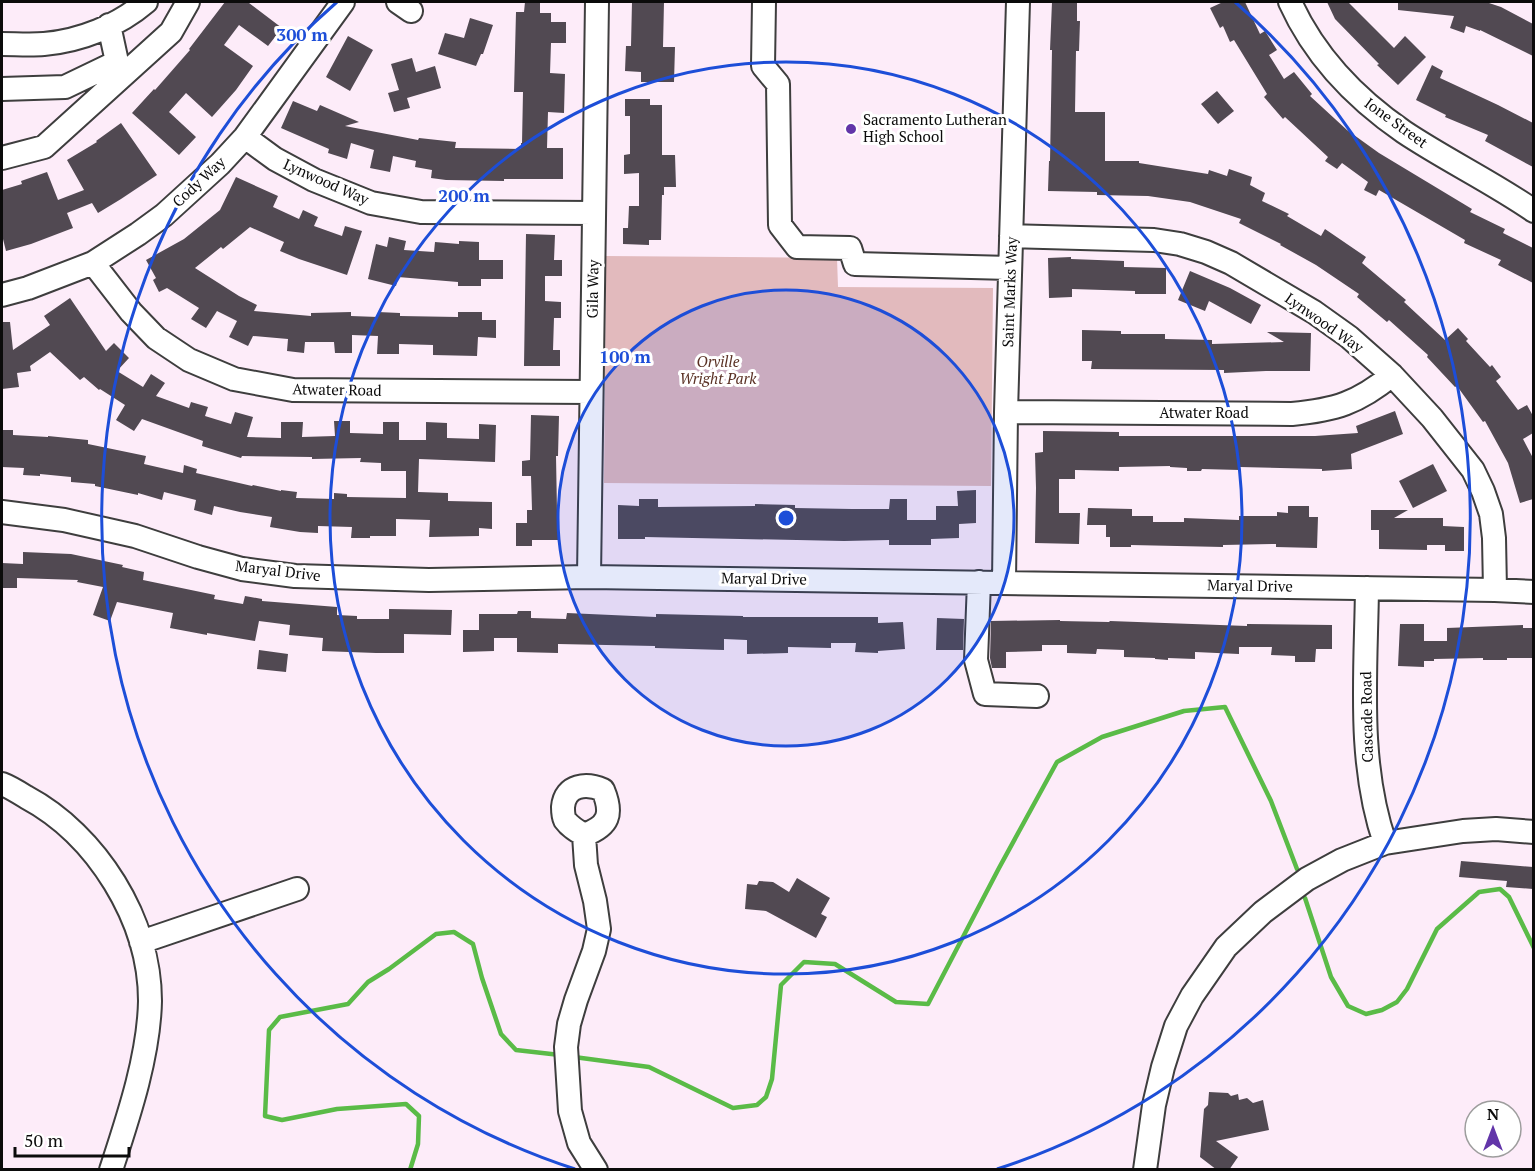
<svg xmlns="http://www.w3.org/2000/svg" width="1535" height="1171" viewBox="0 0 1535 1171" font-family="'PT Serif',serif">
	<rect width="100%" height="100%" fill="#fdecf9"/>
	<path fill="#e2babd" d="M606,256l231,2 1,29 155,1 -2,198 -387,-3z"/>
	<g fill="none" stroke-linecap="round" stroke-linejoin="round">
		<path stroke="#5abb47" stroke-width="4.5" d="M1305,898l26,79 17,29 18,8 16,-4 15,-8 10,-13 30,-60 42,-37 21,-3 9,8 25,51
			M574,1057l75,10 84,41 24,-3 9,-8 6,-18 9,-94 23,-23 31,2 61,38 32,2 71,-136 58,-106 45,-25 82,-26 41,-4 46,94 26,68
			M410,1170l8,-26 1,-28 -13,-12 -69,5 -55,11 -17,-4 4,-86 11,-13 68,-13 20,-22 21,-13 47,-35 18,-2 19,12 9,34 19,56 15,16 44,5"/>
	</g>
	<path fill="#514952" d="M225,2h24v1l33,25 -14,18 -29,-21 -15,20 29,21 -17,24 -24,27 -26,-24 -17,19 27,25 -17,18 -47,-42 22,-24 1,1 35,-40 -1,-1z
		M525,2h15v11h11v9h15v21h-15l-1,30 15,1 -1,39 -16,-1 -1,36h16v31h-59v2l-58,-1 -15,-2 1,-8 -17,-3 1,-6 -23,-5 -3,16 -20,-4 4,-18 -23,-7 -4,16 -19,-6 1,-4 -48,-21 12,-27 24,10 3,-6 39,17 -14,4 73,14 1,-2 37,4 -1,6 66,1v-6h1l1,-51h-9l2,-80h8z
		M632,2h32l-1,45h12l-1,35h-33v-10l-16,-1 1,-25h5z
		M1052,2h25v19h3l-1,30h-3l-1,61h30v49h34v2l69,11 1,-4 18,6 2,-7 23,8 -2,8 15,8 -3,8 27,13 -2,2 34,20 4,-7 41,28 -4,6 44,37 -2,2 41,38 13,-12 10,11 -2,2 24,26 2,-2 9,12 -5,4 22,29 9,-5 6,11v17l-10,6 10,19v41l-13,4 -12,-40 -23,-42 -2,1 -26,-36 -2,1 -28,-30 1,-2 -39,-35 -2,2 -30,-25 2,-3 -43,-29 -36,-20 1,-1 -42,-21 2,-4 -51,-17 -42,-6 -51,-1v-3l-49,-1 1,-30h1l2,-111h-2z
		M1223,2h22l15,32 5,-3 12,19 -8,5 15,24 10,-7 18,22 -2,2 37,34 32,23 93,56 -2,3 35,17 -2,4 30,15v35l-35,-18 3,-5 -37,-17 1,-3 -86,-50 -3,6 -12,-6 4,-8 -26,-19 -5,6 -12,-8 3,-4 -43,-40 -2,2 -19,-22 3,-3 -33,-54 -4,2 -7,-16 -3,2 -10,-20z
		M1327,2h21l46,46 11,-12 21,21 -28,28 -21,-20 2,-1 -44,-45z
		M1398,2h88l15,5 32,17v32l-53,-26v1l-14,-5 -2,7 -14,-5 4,-12 -56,-6z
		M470,18l23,7 -10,29h-2l-5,12 -38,-12 7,-21 19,5z
		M348,36l25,14 -23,41 -24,-14z
		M412,58l4,14 19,-6 6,22 -34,10 3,10 -16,4 -6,-19 11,-3 -8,-26z
		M1432,65l11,6 -3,7 58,27 35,18v44l-48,-26 3,-6 -43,-18 1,-2 -30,-15z
		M1217,91l17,20 -16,13 -17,-20z
		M625,99h25v6h12v50h13l1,32h-12v8h-2l-1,45h-12v5l-26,-1v-16h5l1,-22h10v-33l-15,1v-19l6,-1v-38h-5z
		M121,123l36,52 -36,24 -23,14 -6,-10 -25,10 6,15 -42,16 -25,7 -4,-16v-45l20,-6 -1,-3 26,-9 11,28 26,-10 -17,-30 30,-18 -1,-1z
		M236,177l42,19 -5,11 26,12 4,-9 15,7 -4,9 28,10 3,-10 17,5 -15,44 -48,-16 -19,-8 4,-9 -34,-15 -27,22 -2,-2 -26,21 44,28 18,9 -3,6 57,5v-3l40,-1v4l27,1v-5l22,1v3l58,1v-5h24v8h14v18l-18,-1 -1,19 -44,-1v-10l-34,-1v10h-22l1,-18 -26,-1v18h-17l-1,-11h-29l-1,11 -17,-2 1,-12 -35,-3 -5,10 -19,-9 8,-16 -20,-10 -11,17 -15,-9 8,-11 -32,-20 -8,4 -6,-12 3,-2 -10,-18 38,-21 36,-29z
		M526,234l29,1 -1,25h8v16h-17v25l16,1v16h-7l-1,32h7v16h-36z
		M389,237l17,4 -2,9 30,2 1,-10 24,2v-3l20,1v18h24v19h-22v7h-23v-4l-60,-5 -2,9 -28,-7 8,-35 11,3z
		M1071,257v2l53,2v6l42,1v26h-31v-3l-63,-2v8l-23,1 -1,-40z
		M1190,271l40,17 31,17 -10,19 -42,-23 -4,10 -27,-11z
		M70,298l36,53 8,-8 15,15 -12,13 26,16 8,-13 14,9 -9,13 33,12 2,-6 17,5 -3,9 26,8 4,-12 18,5 -6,20 34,1v-16h22l-1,15 33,-1 -1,-15h16v12l33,1v-12h16v18h27v-18l21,1v15l32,1v-15l17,1 -1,37 -76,-3 -1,33 30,1v8l44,1v27l-13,-1v8l-50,1 1,-17 -34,-1v17h-26v2h-19l1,-11 -34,-1v7l-18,-1 -30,-5 2,-10 -32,-5 -26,-6 -2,9 -18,-5 2,-10 -32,-8 -2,8 -24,-7v2l-43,-9v-2l-24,-2v-5l-31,-3v2l-17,-1 1,-7 -22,-1v-37h11v5l35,2v-1l40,4v4l58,12 -2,8 39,9 1,-8 13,4 -1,4 56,13 1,-1 28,6v-1l16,2 -1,6 38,1v-6l13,1v3l59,1v-27h-25v-8l-21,-1 1,-4 -49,1v-2l-70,-1 -1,2 -39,-12 1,-5 -61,-22 -8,12 -18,-11 9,-15 -25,-16 -1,1 -15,-13 -4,3 -30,-28 -20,14 1,5 -14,2 2,14 -17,2v-67h8l3,28 37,-25 -6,-9z
		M1082,330l39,1v3h44v5l47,1v4l72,-2 -17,-10 44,1 -1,38h-44l-42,2v-3l-133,-1 1,-8h-10z
		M1395,411l8,23 -52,20 1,15 -30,2v-2l-82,-2v3l-38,-1 -1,2h-14v-3l-17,-1v-1l-51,1v4l-44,-1v9h-16v34h21l-1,31 -44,-1 1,-55 -1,-35 8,-1v-21l76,1v4h196l43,-3 -2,-7z
		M531,415l28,1 -1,40h-2l1,55h1v29h-26v6h-16v-23h11v-13h5l-1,-34h-9v-15l8,-1z
		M1433,464l14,27 -34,17 -14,-27z
		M976,490v33l-17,1v14l-28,1v6h-42v-5l-45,1 -199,-4v2h-27v-34l21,1v-7h19v8l97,-1v-2l40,1v3l57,1h37l1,-10h17v21h29v-14h22l-1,-15z
		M1288,506h21v11h9l-1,31 -41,-1v-3l-53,1v2l-92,-2v2h-21v-10h-4v-12h-19l1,-17 44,1v7h21v6h31v-4l55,2v-4h38v-4l11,1z
		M1371,510h37l-14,8h49v8l21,1v24h-19v-6h-18v5l-48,-1v-19h-8z
		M23,552l48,2 52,11 -1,2 22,5 -1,8 72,15 -1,4 29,5 2,-8 17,3v2l75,6v8l20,1v3h32v-10l63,1 -1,25 -47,-1v19h-28l-54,-2 1,-13 -34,-3 1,-10 -31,-4 -4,20 -48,-8v2l-37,-7 3,-15 -56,-11 -7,19 -17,-6 10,-28 -26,-5 1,-2 -61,-2v10h-15v-25l21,1z
		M518,611h13v7l35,1 1,-6 89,4v-3l87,2v1h135v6l25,-1 2,27 -27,2v2l-23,-1 1,-9h-25v5l-43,-1v6l-41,1v-14l-23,-1v11l-69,-2v-2l-97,-2v9l-41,-1v-14h-23v13l-31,1v-22h16v-16h38z
		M937,618l27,1 -1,31h-27z
		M1060,620v1l49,1 1,-1 137,5v-2l85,1v24h-16l-1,13h-20v-6l-24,-1 1,-8h-33v7l-44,-2v7l-27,-1v2l-13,-1v-1l-31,-1v-7l-27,-1 -1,5 -29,-1v-8h-25v6l-36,1v16h-14l-2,-10 1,-37z
		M1400,624h24v17h23v-13l76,-3v3h10v30h-26v2h-24v-2l-49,1v2h-10v6l-26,-1z
		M259,650l29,4 -2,18 -29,-3z
		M1461,861l72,6v22l-27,-2 1,-6 -48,-4z
		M797,878l33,20 -9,16 6,3 -11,21 -50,-27 -21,-2 2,-25 10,1 2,-4 14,1 16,10z
		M1209,1092l19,1 3,3 7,-2 1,6 8,-2 6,5 10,-3 6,30 -53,11 22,16 -9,13h-12l-17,-13 4,-48 4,-4z"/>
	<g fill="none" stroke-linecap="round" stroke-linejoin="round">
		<g stroke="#3e3e3e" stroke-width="26">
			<path id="minor" d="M398,2l13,9
				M764,2l-1,64 15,18 2,141 17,22 53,1 5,16 155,4
				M1290,2c24,53 66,97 114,130 42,28 88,50 130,79
				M2,44c13,0 28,1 42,0 36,-3 74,-18 102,-42
				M2,89l63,-2 52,-25 -8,-37
				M245,137l30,22 39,21 57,23 50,9 173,1
				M2,158l42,-11 127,-115 17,-30
				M1011,236l143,4 26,4 26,8 25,11 83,49 35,25 43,38 40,43 41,52 10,21 8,23 3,24 1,52
				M93,263l38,49 25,26 33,22 45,19 59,11 298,2
				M2,295l26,-7 65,-25 45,-29 26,-19 56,-51 25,-27 98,-135
				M1006,412l286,2c43,-4 66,-11 100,-39
				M2,512l62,8 71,16 63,21 44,12 53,7 134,4 160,-3 906,13 39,2
				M589,577l8,-575
				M979,582l-3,78 9,34 52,2
				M1004,583l2,-171 12,-410
				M1367,588c-1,85 -10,174 18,255
				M2,784c8,3 16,8 24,13 71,38 124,123 124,204 -1,55 -22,117 -39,169
				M584,835c25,-9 29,-21 19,-45 -16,-7 -38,-6 -40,17 0,4 0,9 2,13 5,7 12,11 19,15l2,30 9,36 4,28 -5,22 -18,49 -7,24 -3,23 4,64 9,32 17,27
				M141,942l156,-53
				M1145,1170l9,-65 9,-38 13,-41 16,-30 34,-49 37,-35 44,-33 35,-19 43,-17 78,-12 33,-2 38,3"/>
		</g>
		<use href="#minor" stroke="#fff" stroke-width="22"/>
	</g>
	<circle cx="786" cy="518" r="228" fill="#1d4ed8" fill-opacity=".12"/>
	<g fill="none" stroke="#1d4ed8" stroke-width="3">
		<circle cx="786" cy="518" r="228"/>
		<circle cx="786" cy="518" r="456"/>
		<path d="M575 1169A684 684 0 0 1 337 2M1235 2A684 684 0 0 1 997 1169"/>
	</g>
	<circle fill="#6235a9" stroke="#fff" stroke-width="2" cx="851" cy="129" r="6"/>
	<g text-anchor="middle" stroke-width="6" stroke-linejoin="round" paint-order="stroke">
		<g font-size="15" fill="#0b0b0b" stroke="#fff" text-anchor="start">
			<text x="863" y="125">Sacramento Lutheran<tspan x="863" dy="17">High School</tspan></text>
		</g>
		<g font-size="15" fill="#0b0b0b" stroke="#fff">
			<text transform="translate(1396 123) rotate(36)" y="5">Ione Street</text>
			<text transform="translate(199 182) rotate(-43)" y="5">Cody Way</text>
			<text transform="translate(326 182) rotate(24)" y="5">Lynwood Way</text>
			<text transform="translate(593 289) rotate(-89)" y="5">Gila Way</text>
			<text transform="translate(1010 292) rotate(-88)" y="5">Saint Marks Way</text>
			<text transform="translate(1324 323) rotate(35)" y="5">Lynwood Way</text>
			<text transform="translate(337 390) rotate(1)" y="5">Atwater Road</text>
			<text x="1204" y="418">Atwater Road</text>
			<text transform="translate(278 571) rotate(7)" y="5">Maryal Drive</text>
			<text transform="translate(764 579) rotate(1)" y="5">Maryal Drive</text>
			<text transform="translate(1250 586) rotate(1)" y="5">Maryal Drive</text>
			<text transform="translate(1367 717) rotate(-91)" y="5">Cascade Road</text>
		</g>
		<g font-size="15" font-style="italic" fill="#5a3124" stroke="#fff">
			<text x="718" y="367">Orville<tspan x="718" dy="17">Wright Park</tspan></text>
		</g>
	</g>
	<circle cx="786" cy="518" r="9" fill="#1d4ed8" stroke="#fff" stroke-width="3"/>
	<g font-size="18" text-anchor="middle" font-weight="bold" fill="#1d4ed8" stroke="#fff" stroke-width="6" stroke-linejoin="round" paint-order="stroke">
		<text x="302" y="41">300 m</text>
		<text x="464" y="202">200 m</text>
		<text x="625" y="363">100 m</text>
	</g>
	<rect width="1535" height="1171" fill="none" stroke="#0b0b0b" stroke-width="6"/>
	<g transform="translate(1493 1129)"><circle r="28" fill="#ffffff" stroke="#9d9d9d" stroke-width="1.5"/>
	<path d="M0-4.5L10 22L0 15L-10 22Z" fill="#6235a9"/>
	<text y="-9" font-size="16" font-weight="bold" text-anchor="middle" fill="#0b0b0b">N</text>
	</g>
	<path d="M15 1147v9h114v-9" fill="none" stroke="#0b0b0b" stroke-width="3"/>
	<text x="24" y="1147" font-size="18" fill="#0b0b0b" stroke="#ffffff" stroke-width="4.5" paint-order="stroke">50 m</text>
</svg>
